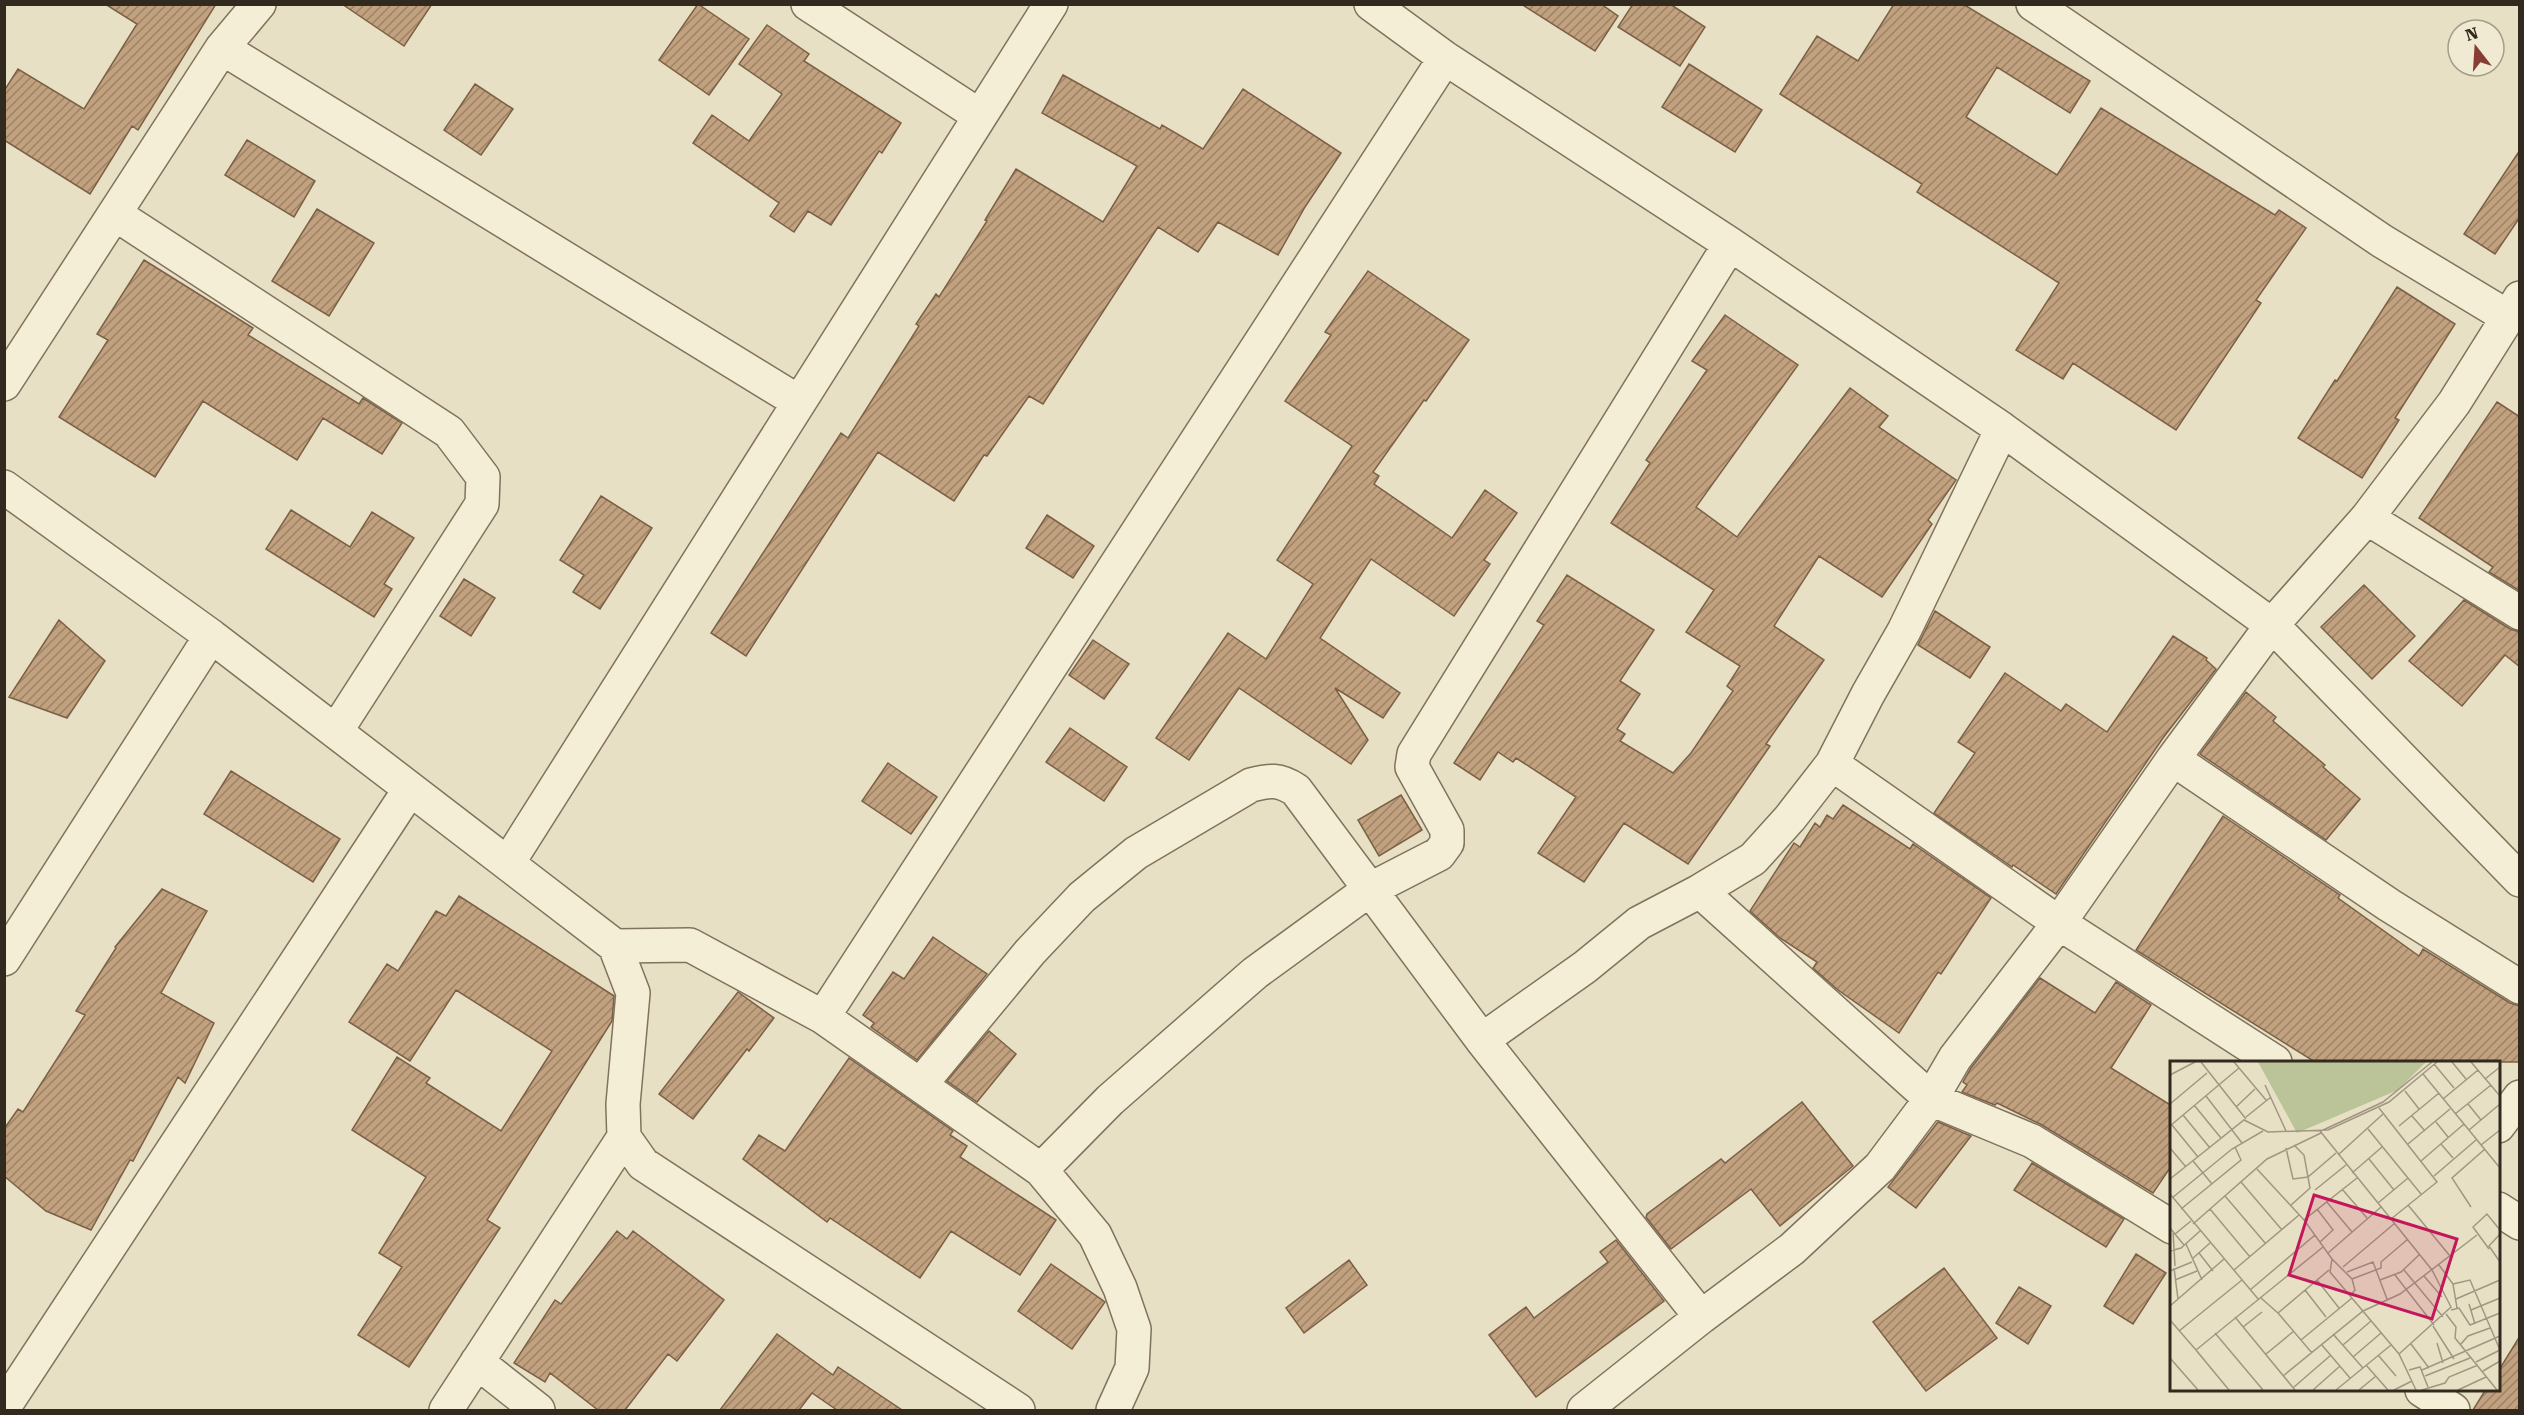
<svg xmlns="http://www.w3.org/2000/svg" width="2524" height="1415" viewBox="0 0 2524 1415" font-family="'Roboto Serif',serif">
	<defs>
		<pattern id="building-hatch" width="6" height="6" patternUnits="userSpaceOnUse" patternTransform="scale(1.5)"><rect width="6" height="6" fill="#c1a17e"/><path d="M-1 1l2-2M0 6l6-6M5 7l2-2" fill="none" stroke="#9d8367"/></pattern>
	</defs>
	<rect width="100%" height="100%" fill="#e8e0c4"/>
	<path fill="url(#building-hatch)" stroke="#7c6046" stroke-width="1.5" d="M105,4h111l-78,126 -6,-4 -42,68 -86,-54v-49l14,-22 66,40 53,-85z
		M342,4h90l-28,42z
		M698,4l51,35 -40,56 -50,-35z
		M1521,4h80l17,12 -23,35z
		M1633,4h37l35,23 -25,39 -62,-39z
		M1894,4h69l127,77 -20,32 -73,-46 -31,50 91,58 44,-67 174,107 4,-5 27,18 -50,72 5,3 -85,127 -103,-67 -10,16 -47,-29 43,-67 -142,-91 5,-8 -142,-90 37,-58 41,25z
		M767,25l42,29 -5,7 97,62 -19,30 -3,-2 -48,74 -23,-14 -14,21 -24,-16 9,-13 -86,-60 19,-28 37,26 33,-47 -43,-30z
		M1689,64l73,46 -27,42 -73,-45z
		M1063,75l97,54 2,-4 41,24 40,-60 98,64 -36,54 -27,48 -60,-33 -20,30 -40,-25 -115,177 -14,-8 -42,60 -3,-1 -30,46 -76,-49 -132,204 -35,-23 130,-200 7,5 71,-112 -3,-2 20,-30 3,3 48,-76 -2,-1 31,-51 87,53 34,-56 -95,-53z
		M475,84l38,25 -32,46 -37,-25z
		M247,140l68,41 -21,36 -69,-42z
		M2520,150v67l-25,37 -31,-20z
		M317,209l57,34 -45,73 -57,-35z
		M144,260l109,68 -5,7 111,69 4,-6 39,25 -20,31 -59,-36 -26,42 -94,-59 -48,76 -96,-60 49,-77 -11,-6z
		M1368,271l101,69 -43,61 -2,-1 -51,72 6,4 -5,8 78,54 33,-48 32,23 -33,47 6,4 -36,52 -83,-57 -51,79 80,55 -17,25 -48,-30 33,52 -17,24 -112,-76 -50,72 -33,-22 72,-105 38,26 47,-75 -36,-24 75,-114 -67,-45 46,-66 -6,-3z
		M2397,287l58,37 -60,94 4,2 -37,58 -64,-40 37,-58 2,1z
		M1725,315l73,50 -102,142 41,30 113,-149 38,28 -9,11 77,53 -28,40 4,4 -50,73 -63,-41 -45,70 50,34 -58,84 4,2 -82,118 -64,-41 -40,59 -46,-29 38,-56 -60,-39 -3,4 -15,-10 -18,28 -26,-17 90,-138 -7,-4 30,-46 87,55 -34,51 20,13 -23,35 8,5 -5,7 53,32 18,-20 42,-62 -6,-5 13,-20 -54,-34 28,-42 -103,-67 39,-60 -4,-3 61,-90 -15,-9z
		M2497,402l23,15v174l-31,-19 4,-5 -74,-49z
		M601,496l51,32 -52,81 -27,-17 11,-17 -24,-15z
		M291,510l59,37 22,-35 42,26 -30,46 8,5 -18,28 -108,-68z
		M1047,515l47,31 -21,32 -47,-30z
		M464,579l31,19 -24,38 -31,-20z
		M2364,585l51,51 -43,43 -51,-52z
		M2464,600l46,29 10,3v35l-15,-12 -43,51 -53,-45z
		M1935,611l55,36 -20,31 -52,-33z
		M59,620l46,41 -38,57 -58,-21z
		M2173,636l34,22 -1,2 10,9 -53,69 -107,156 -43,-29 -1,2 -78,-54 41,-60 -17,-11 47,-69 56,38 5,-7 41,28z
		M1093,640l36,24 -25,35 -35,-24z
		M2246,692l30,25 -3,4 52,44 -2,2 37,32 -34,41 -126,-86z
		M1070,728l57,39 -23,34 -58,-39z
		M888,763l49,34 -26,37 -49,-33z
		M231,771l109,68 -27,43 -109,-68z
		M1401,795l21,35 -43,26 -21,-36z
		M1843,805l67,44 3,-5 78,54 -50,76 -3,-2 -39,61 -61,-43 -25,-22 4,-6 -37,-24 -30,-27 44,-68 6,4 15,-24 5,4 7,-12 6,4z
		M2223,816l117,79 -2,3 81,58 4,-7 87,54 10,3v56h-205l-179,-112z
		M162,889l45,22 -46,82 53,30 -29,60 -7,-6 -45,84 -3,-1 -39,70 -45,-19 -42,-35v-47l14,-20 5,3 62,-97 -9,-4 40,-63 -1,-1z
		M459,896l155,100 -2,25 -125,199 13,8 -91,139 -51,-32 44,-68 -23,-14 47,-76 -74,-47 45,-73 33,21 -4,5 75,48 51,-80 -96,-61 -46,71 -61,-39 38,-58 11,7 38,-60 10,5z
		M933,937l54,37 -70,86 -46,-33 3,-4 -11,-8 30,-43 11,7z
		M2040,978l55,35 21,-31 35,23 -40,63 61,38v59l-19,28 -111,-68 -45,-22 -2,2 -33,-13 5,-7 -4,-3 8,-14z
		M738,992l36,26 -25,33 -2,-2 -54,70 -34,-25z
		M989,1031l27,23 -39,48 -30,-21z
		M849,1058l104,73 -3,4 17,11 -7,11 96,63 -36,55 -69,-44 -31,47 -90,-60 -3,4 -84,-63 16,-24 26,16z
		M1802,1102l51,64 -73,60 -29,-37 -80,60 -25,-32 1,-3 74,-55 4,4z
		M1938,1122l33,14 -55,72 -28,-21z
		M2032,1163l92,56 -18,28 -92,-57z
		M617,1231l10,8 6,-8 91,69 -47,61 -9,-7 -43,56h-27l-48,-37 -5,9 -31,-19 41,-63 6,4z
		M1616,1240l48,61 -128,96 -47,-62 37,-28 8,11 74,-56 -8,-10z
		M2136,1254l30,19 -33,51 -29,-18z
		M1349,1260l18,25 -63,48 -18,-25z
		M1051,1264l54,38 -33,47 -54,-38z
		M1944,1268l53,70 -71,53 -53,-69z
		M2019,1287l32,19 -23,38 -32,-21z
		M777,1334l56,41 5,-8 64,43h-65l-25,-17 -13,17h-79z
		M2520,1336v74h-47l13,-21h13v-19z"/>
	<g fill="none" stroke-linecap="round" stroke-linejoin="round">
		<g stroke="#80735d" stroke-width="36">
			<path id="minor" d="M808,4l172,112
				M1371,4l74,54 285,186 272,185 270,196 248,255
				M2033,4l349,237 126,76
				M222,48l577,354
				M115,214l334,218 34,45 -1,27 -146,227
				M4,384l218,-336 37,-44
				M4,487l207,149 404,310 18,47 -10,111 1,33 19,27 375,246
				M2367,518l153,95
				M2173,759l216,146 131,82
				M1832,764l227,159 216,139
				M508,863l543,-859
				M1700,891l231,208 101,42 140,86
				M615,946l75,-1 133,72 218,153 54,65 25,53 14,41 -2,39 -19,42
				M4,959l207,-323
				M823,1017l622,-959
				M1482,1040l103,-73 54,-44 61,-32 53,-32 37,-41 42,-54 36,-70 36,-63 98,-202
				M920,1085l110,-133 52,-55 54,-44 115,-68c19,-5 28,-6 45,5l186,250 219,277
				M2498,1126l22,-29
				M1041,1170l69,-70 145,-127 114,-83 70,-36 8,-11v-13l-35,-63 2,-13 316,-510
				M2498,1209l22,14
				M477,1362l61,48
				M2422,1390l31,20
				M4,1407l406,-618
				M446,1410l178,-273
				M1584,1410l117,-93 91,-68 88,-82 51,-68 24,-41 104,-135 114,-164 99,-134 95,-107 87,-115 66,-105"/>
		</g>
		<use href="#minor" stroke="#f4eed6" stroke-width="33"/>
	</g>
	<g transform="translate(2170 1061)">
		<rect width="330" height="330" fill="#e8e0c4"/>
		<path d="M88,1h168l-28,28 -101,43z" fill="#bbc499"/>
		<path fill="none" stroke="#9f9782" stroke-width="1.5" d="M31,1l45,57M64,1l32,38M282,1l14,17M301,1l29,34M264,3l20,24M253,13l77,94M0,14l25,-13M315,18l15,-12M95,24l21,46M235,30l14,18M36,35l36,47M273,38l35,-29M0,43l37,-31M298,43l13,16M24,44l27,33M66,46l19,-18M209,47l58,74 -46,37M285,53l36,-29M13,54l27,33M242,55l13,15M76,56l25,-20M266,61l12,15M2,64l26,32M0,65l69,-58M229,65l40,-33M198,68l53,65M299,69l31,-26M150,70l112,139 19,37 -52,47M151,70l62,-29 49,-40M238,83l42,-35M271,83l12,14M311,84l19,-15M0,87l16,19M116,87l7,31 15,-2 28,-24M168,94l45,-41M199,98l25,31M23,100l19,23M251,100l43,-37M87,108l47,51M182,112l30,-26M264,115l42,-36M187,117l-53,42 28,39 -2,13 69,82 17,36M0,118l74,-59 24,12 60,-2 61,-28 48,-40M71,121l41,48M172,128l25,29M145,129l31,-25M0,133l89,106M55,135l41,48M2,137l60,-49 31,-18M156,140l26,31M208,142l30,-25M238,144l42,51M120,145l20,-18 -6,-33 -10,-10M301,146l-19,-29 33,-29M11,148l60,-49 -6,-13M40,148l40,48M147,148l16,21 -13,12M23,163l74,-65 54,-26M0,167l14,17M3,170l2,35M5,173l16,-13M330,173l-11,12 11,16M16,183l16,36M319,188l-16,-22 14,-13 13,16M0,190l11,-3 19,-17M29,192l14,18M158,192l53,-46M22,198l18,-16M162,198l20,20 3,11 -5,6M269,204l14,19 4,24M173,206l52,-44M4,207l4,31M64,209l65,-55M234,209l39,47M0,210l22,-9M177,211l26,-10 14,37M225,214l39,50M254,215l18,21M182,218l29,-11v-6l27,-23M5,219l22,-9M147,219l22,28M210,219l21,-8 19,-18M283,223l17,-4 30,70M80,229l65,-55M135,229l21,27M91,237l17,15 51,-43M286,238l44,-19M299,243l6,20M0,245l54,-47M281,249l8,-2 11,17 30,-12M301,249l29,-12M108,252l34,40M276,253l10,13 -1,11 42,52M65,256l60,73M0,259l26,30M263,265l21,33M73,266l19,-15M9,270l63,-51M45,272l48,57M163,273l30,34M131,279l51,-42M267,282l6,20M151,283l29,34M241,283l18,24M173,284l28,-24M290,284l8,-9 22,-8M96,293l28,-23M208,294l18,21M183,296l28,-24M0,297l28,32M306,301l24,-12M196,304l22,25M239,309l11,-3 8,20M252,309l78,-34M313,310l17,-10M113,315l80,-65 37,-17 77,-59M255,315l45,-18M124,326l37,-32M59,329l-33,-40 127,-103M143,329l27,-24M166,329l55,-45M189,329l17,-14M224,329l18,-9M252,329l23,-7 4,-6 29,-12M288,329l28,-13"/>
		<path fill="#c2185b" fill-opacity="0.15" stroke="#c2185b" stroke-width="3" d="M144,134l143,44 -25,80 -143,-44z"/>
		<rect width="330" height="330" fill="none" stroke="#322a1f" stroke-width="3"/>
	</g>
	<rect width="2524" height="1415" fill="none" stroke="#322a1f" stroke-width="12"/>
	<g transform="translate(2476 48) rotate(343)"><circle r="28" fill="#f0ead2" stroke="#a49d8a" stroke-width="1.5"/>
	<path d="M0-4.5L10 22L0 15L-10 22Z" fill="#873c34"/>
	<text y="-9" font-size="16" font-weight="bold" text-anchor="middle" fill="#322a1f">N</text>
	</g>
</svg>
